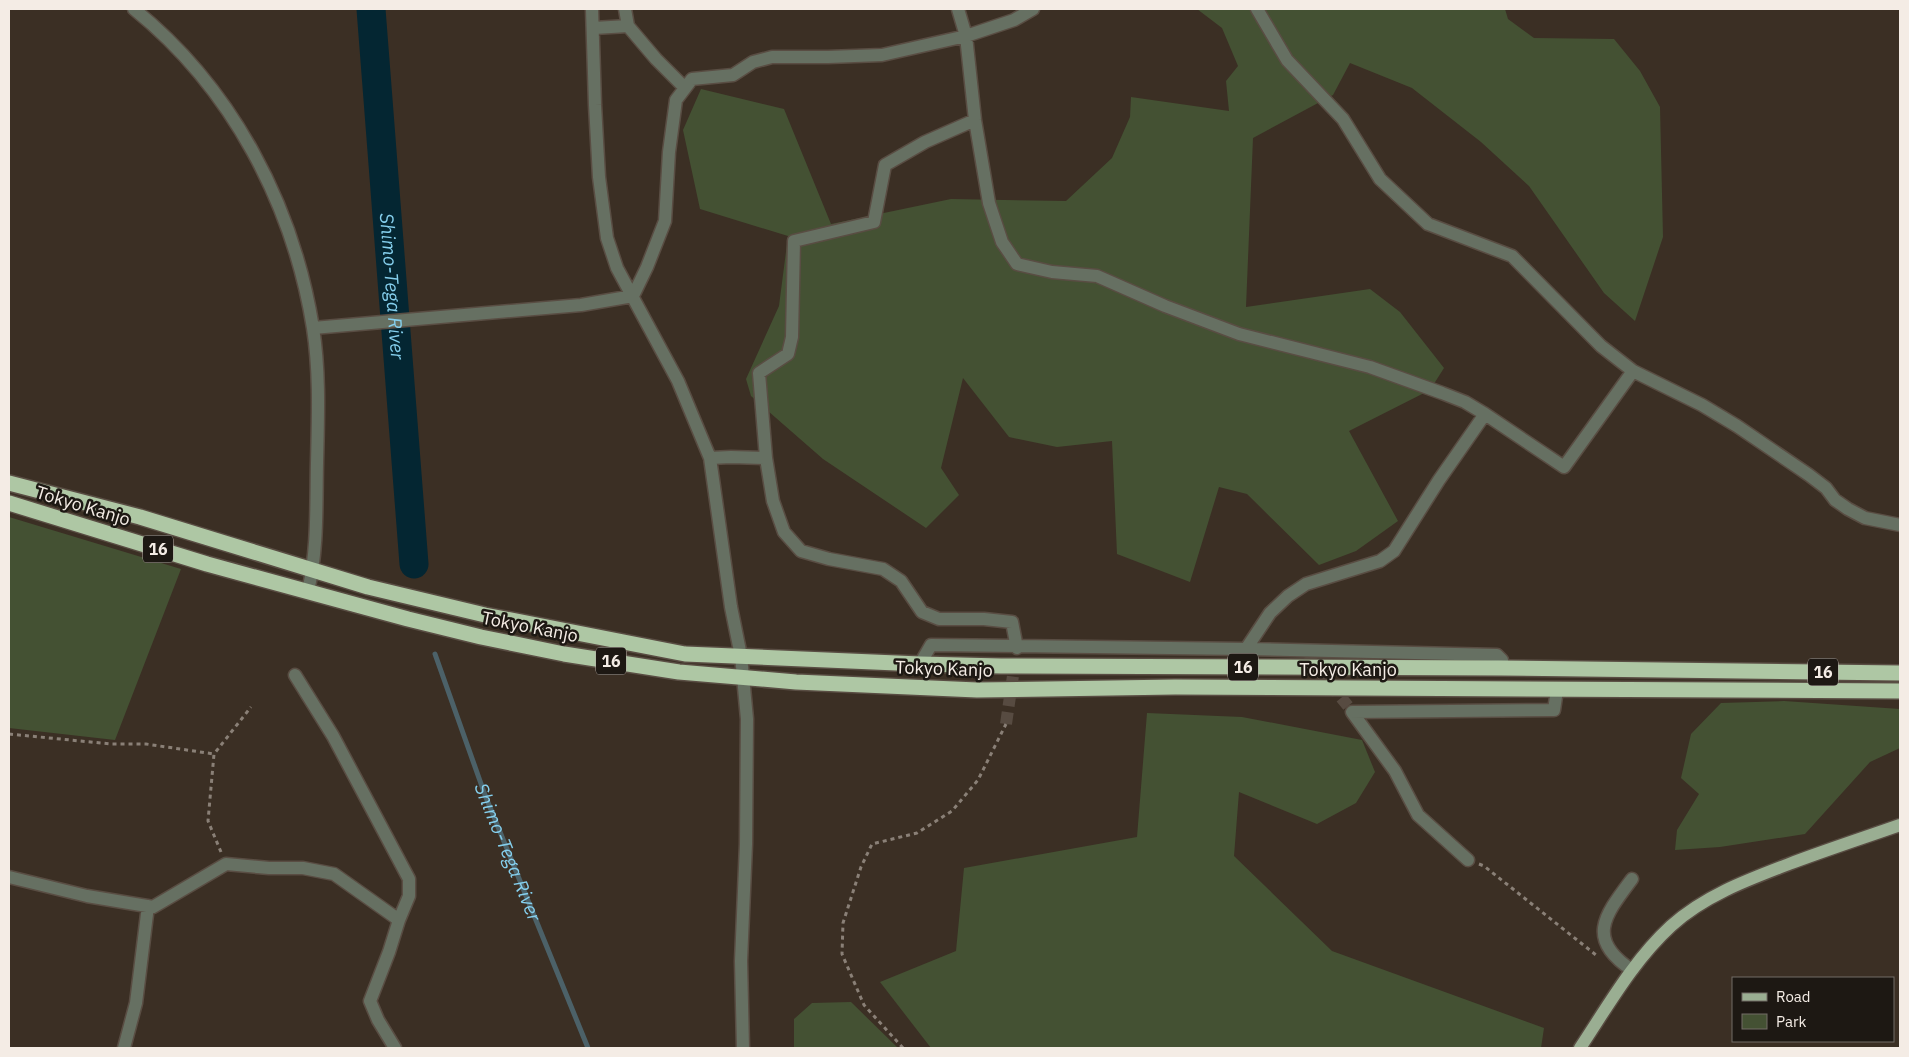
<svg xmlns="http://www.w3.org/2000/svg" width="1909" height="1057" viewBox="0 0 1909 1057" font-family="'IBM Plex Sans',sans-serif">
	<rect width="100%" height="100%" fill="#3b2f24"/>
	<path fill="#445133" d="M1197,9h308l3,10 26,19 80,1 26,32 20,36 3,130 -28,84 -31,-28 -75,-107 -48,-44 -69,-54 -62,-25 -17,32 -80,43 -7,169 124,-18 30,23 44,56 -14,22 -81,41 49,90 -42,30 -37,14 -72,-71 -28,-7 -29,95 -73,-28 -5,-113 -55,6 -48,-10 -46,-59 -22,90 18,27 -33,33 -103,-69 -72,-63 -5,-17 33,-73 9,-70 -88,-27 -17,-79 18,-41 83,20 47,115 120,-25 115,2 46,-43 18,-41 1,-20 98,14 -3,-30 12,-15 -16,-38z
		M9,517l172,52 -66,171 -106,-12z
		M1784,701l116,8v39l-30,14 -65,72 -85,13 -45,3 2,-20 22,-36 -18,-16 10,-44 30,-31z
		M1147,713l95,4 120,23 13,32 -19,31 -39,21 -78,-32 -5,64 98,95 212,77 -3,20h-610l-51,-66 76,-31 8,-83 173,-31z
		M851,1002l47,46h-104v-29l18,-16z"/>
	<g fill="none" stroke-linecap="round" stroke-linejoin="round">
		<path stroke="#4c6168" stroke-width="5" id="s1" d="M435,654l50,141 103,253"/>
		<path stroke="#042632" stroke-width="29" id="s2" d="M371,9l43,555"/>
		<path stroke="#574b41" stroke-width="12" stroke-dasharray="12 6" stroke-linecap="butt" d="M1307,656l41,50
			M1006,724l11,-76"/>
		<g stroke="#594d43" stroke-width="15">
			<path id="minor" d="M134,9c98,79 159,195 179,319 7,45 5,90 4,135 -1,43 1,86 -9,128
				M592,9l3,96 4,72 8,61 10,30 61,113 32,77 21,149 10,49 6,63 -1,125 -5,117 2,87
				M625,9l3,17 28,33 29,29
				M958,9l8,27 9,84 14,83 13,39 15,22 35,8 45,4 68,30 74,28 131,33 72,26 23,9 20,12 79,53 69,-96
				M1257,9l30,51 56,59 37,60 48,45 84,32 89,90 32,25 69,34 35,21 72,49 17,13 9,12 13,9 17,9 35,7
				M594,28l34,-2
				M313,328l268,-23 52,-9 14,-29 18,-46 4,-69 7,-52 16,-21 41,-4 20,-13 19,-5h56l54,-2 84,-19 48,-16 19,-11
				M710,458l21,-1 35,1 7,43 11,31 17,19 28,8 54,10 18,12 21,31 17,7h45l28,3 5,26
				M766,458l-7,-85 29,-19 4,-17 2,-96 80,-19 11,-57 40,-23 50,-22
				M1246,649l24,-36 18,-17 18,-12 74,-23 14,-10 45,-71 46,-66
				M920,664l11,-19 315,4 251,6 5,5 -1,8
				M295,675l38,61 76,143v17l-10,24
				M1468,860l-50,-45 -23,-44 -43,-59 202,-2 3,-20
				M9,877l78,19 66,11 73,-43 43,4h34l31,6 65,46 -10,32 -19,49 8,19 17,28
				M1632,970c-47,-31 -27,-55 0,-91
				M124,1048l12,-45 12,-97"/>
		</g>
		<g stroke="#594d43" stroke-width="15">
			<path id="major" d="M1580,1048c28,-42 53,-87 91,-122 33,-30 76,-46 118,-62 37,-14 74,-26 111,-39"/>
		</g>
		<g stroke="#594d43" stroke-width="18">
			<path id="highway" d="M9,483l131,34 228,70 117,28 200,39 235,10 81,2 500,2 399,5
				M9,503l198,61 201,55 73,18 83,17 115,18 117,10 181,8 198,-3 725,4"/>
		</g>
		<path stroke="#8a8077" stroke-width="3" stroke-dasharray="4 4" stroke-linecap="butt" d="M9,734l102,10h35l68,10
			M221,852l-13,-31 6,-67 37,-47
			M1479,864l5,2 112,89
			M903,1048l-39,-43 -22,-51 1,-31 18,-56 11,-23 45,-11 35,-22 26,-31 28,-56"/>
		<use href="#minor" stroke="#667062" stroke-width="12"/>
		<use href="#major" stroke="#9aae92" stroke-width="12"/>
		<use href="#highway" stroke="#aec7a4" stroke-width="15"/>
	</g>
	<g text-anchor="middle" stroke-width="5" stroke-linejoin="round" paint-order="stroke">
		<g fill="#1d1813" stroke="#b4aca6" stroke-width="1">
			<rect x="143" y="535.5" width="30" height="27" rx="4"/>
			<rect x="596" y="647.5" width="30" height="27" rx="4"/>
			<rect x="1228" y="653.5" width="30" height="27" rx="4"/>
			<rect x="1808" y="658.5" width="30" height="27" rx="4"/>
		</g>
		<g font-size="16" font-weight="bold" fill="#f4ece5">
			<text x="158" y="555">16</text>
			<text x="611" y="667">16</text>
			<text x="1243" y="673">16</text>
			<text x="1823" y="678">16</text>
		</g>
		<g font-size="18" fill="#f4ece5" stroke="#1d1813">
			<text transform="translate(83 506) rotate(17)" y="6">Tokyo Kanjo</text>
			<text transform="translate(530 627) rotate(11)" y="6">Tokyo Kanjo</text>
			<text transform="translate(944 669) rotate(2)" y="6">Tokyo Kanjo</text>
			<text x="1348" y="676">Tokyo Kanjo</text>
		</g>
		<g font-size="19" font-style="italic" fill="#85cfed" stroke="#1d1813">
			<text dy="7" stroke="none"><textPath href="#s2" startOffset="278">Shimo-Tega River</textPath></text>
			<text dy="7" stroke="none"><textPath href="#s1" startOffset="211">Shimo-Tega River</textPath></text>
		</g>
	</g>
	<rect width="1909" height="1057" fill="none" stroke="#f4ece5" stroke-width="20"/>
	<rect x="1732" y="977" width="162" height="65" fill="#1d1813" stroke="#736d67"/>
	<rect x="1742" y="993" width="25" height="8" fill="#9aae92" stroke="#736d67"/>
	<text x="1776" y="1002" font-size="15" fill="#f4ece5">Road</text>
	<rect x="1742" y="1014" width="25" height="15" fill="#445133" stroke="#736d67"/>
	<text x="1776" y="1027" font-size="15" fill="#f4ece5">Park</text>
</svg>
